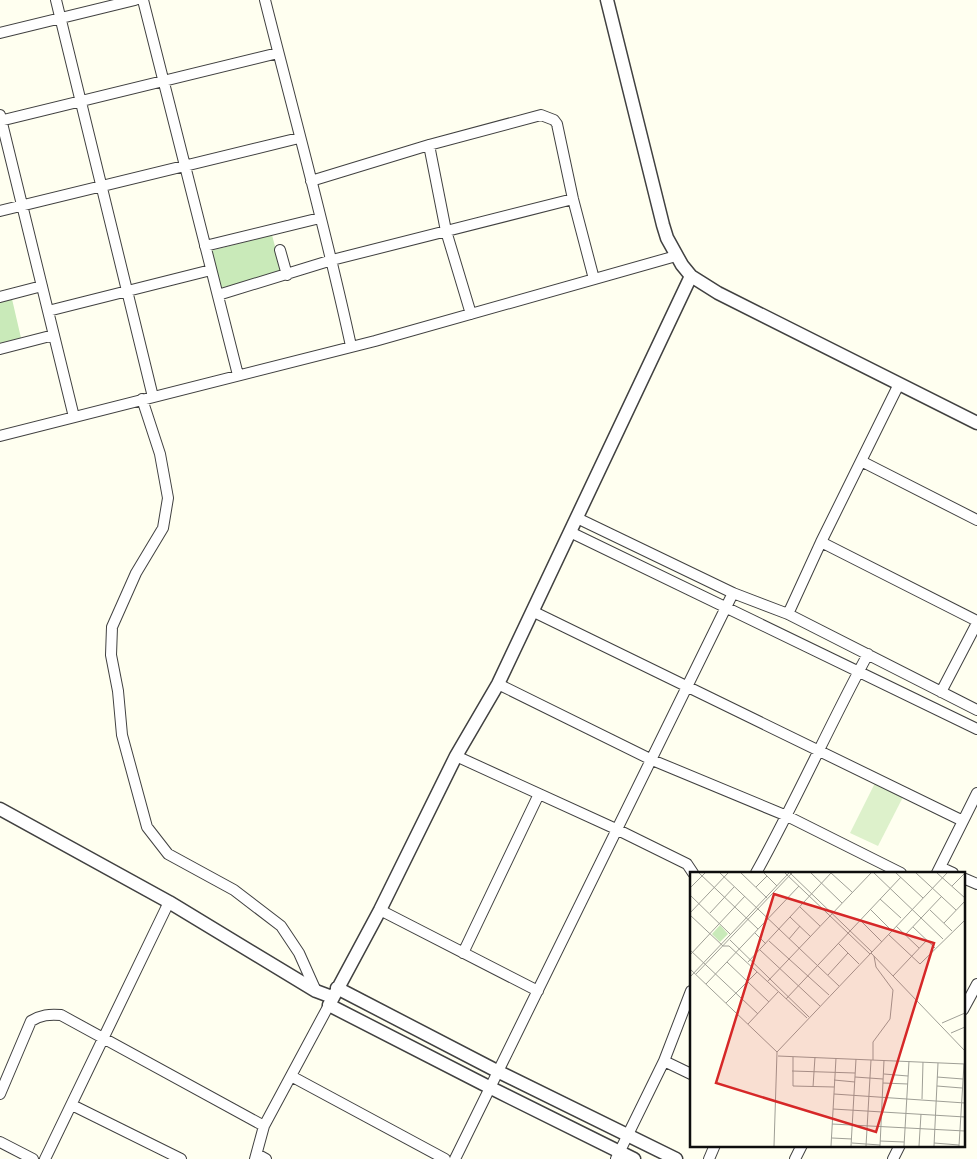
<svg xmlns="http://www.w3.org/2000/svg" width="977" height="1159" viewBox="0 0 977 1159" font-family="Bitter,serif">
	<rect width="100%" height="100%" fill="#fffff0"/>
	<path fill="#c9eab9" d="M272,235l10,38 -62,15 -10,-37z
		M12,299l9,39 -21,5v-41z"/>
	<path fill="#ddf1cb" d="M875,783l28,14 -25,49 -28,-13z"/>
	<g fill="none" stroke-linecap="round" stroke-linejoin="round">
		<g stroke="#414141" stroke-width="12">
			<path id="minor" d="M56,0l97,397
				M143,0l95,375
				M265,0c29,115 61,230 86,346
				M0,33l135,-33
				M0,115l74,302
				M0,121l278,-68
				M429,145l17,86 25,83
				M311,181l118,-36 112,-30 13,5 3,4 16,75 21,80
				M0,211l299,-73
				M205,246l115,-28
				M280,250l7,25
				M218,295l114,-35 241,-61
				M0,297l42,-11
				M48,311l163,-41
				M0,349l54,-14
				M142,399l18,55 8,44 -5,30 -27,45 -24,54 -1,28 7,36 4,44 25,92 21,27 66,36 47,36 18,27 17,38
				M0,436l375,-95 301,-85
				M861,461l116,59
				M577,518l156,75 55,21 189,96
				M570,532l407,197
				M821,542l156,79
				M532,611l431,210
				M788,614l33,-72 78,-158
				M498,684l154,76 135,56 114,57
				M941,692l36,-69
				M456,756l160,73 71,35 6,9
				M940,867l13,6
				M756,873c40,-72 73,-147 112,-219
				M937,873l40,-80
				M963,878l14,6
				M380,910l158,81
				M463,953l76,-159
				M963,1010l14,-26
				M664,1061l27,13
				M291,1076l154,83
				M0,1094l31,-73c10,-6 18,-7 30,-6l203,111
				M72,1105l109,54
				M0,1142l33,17
				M257,1154l9,5
				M45,1159l124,-257
				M255,1159l9,-33 65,-121
				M455,1159l278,-566
				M616,1159l48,-98 27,-70
				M709,1159l6,-14
				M795,1159l7,-14
				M893,1159l7,-14"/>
		</g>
		<g stroke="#414141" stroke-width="15">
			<path id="tertiary" d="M607,0l56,225 4,13 15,27 9,11 27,17 259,130
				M0,809l169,93 147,89 16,6
				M337,988l160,83 179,88
				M634,1159l-145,-72 -160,-82 51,-95 76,-154 42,-72 193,-408"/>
		</g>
		<use href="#minor" stroke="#fff" stroke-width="10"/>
		<use href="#tertiary" stroke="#fff" stroke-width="12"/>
	</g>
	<g transform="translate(690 872)">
		<rect width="275" height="275" fill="#fffff0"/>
		<path d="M30,53l8,9 -8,8 -8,-8z" fill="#c9eab9"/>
		<path fill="none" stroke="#9f9f96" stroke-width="1" d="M9,1l59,56M30,1l119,113M51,1l26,25M74,1l13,13M95,1l85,81M100,1l82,79M121,1l31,30M184,1l69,66M206,1l27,25M226,1l40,37M247,1l28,25M262,14l13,-13M66,15l11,-11M0,16l15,-15M0,23l40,39M190,27l21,19M110,35l20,19M180,37l22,22M240,38l22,21M0,41l38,-40M20,41l24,-26M0,43l33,31h6l78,72M100,45l21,20M170,48l22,22M254,51l21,-22M206,54l23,22M223,55l22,21M65,61l11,11M199,63l31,29 45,-44M215,63l37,-39M99,67l11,-13M40,68l79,77M79,69l60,54M148,71l21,21M0,78l68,64M70,78l60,56M181,81l94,98M0,83l55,-59M37,90l42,40M58,90l83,-89 21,19M0,97l87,83 -3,94M6,102l96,-101M138,103l20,-22M203,104l34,-36M0,105l99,-104M77,110l104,-109M16,112l93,-98M96,127l115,-122M36,131l31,-31M252,151l23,-10M58,152l30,-32M261,161l14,-6M87,180l170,-179M88,184l187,8M103,185v29l41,1M183,188v-18l17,-23 3,-29 -17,-23 -2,-11M102,199l63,2M194,202l24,2M165,205l28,2M247,205l26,2M144,208l21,2M193,211l25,1M247,214l25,2M123,215l2,-30M144,222l131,9M232,227l1,-37M143,237l132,8M142,252l133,7M142,266l20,1M190,269l24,1M162,271l28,2M244,271l25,2M141,274l5,-88M161,274l5,-87M176,274l5,-86M190,274l4,-86M214,274l5,-85M229,274l2,-32M244,274l4,-83M269,274l5,-82"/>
		<path fill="#d62828" fill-opacity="0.15" stroke="#d62828" stroke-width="2.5" d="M84,22l160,49 -58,189 -160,-49z"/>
		<rect width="275" height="275" fill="none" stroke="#0e0e0e" stroke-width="2.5"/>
	</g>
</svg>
